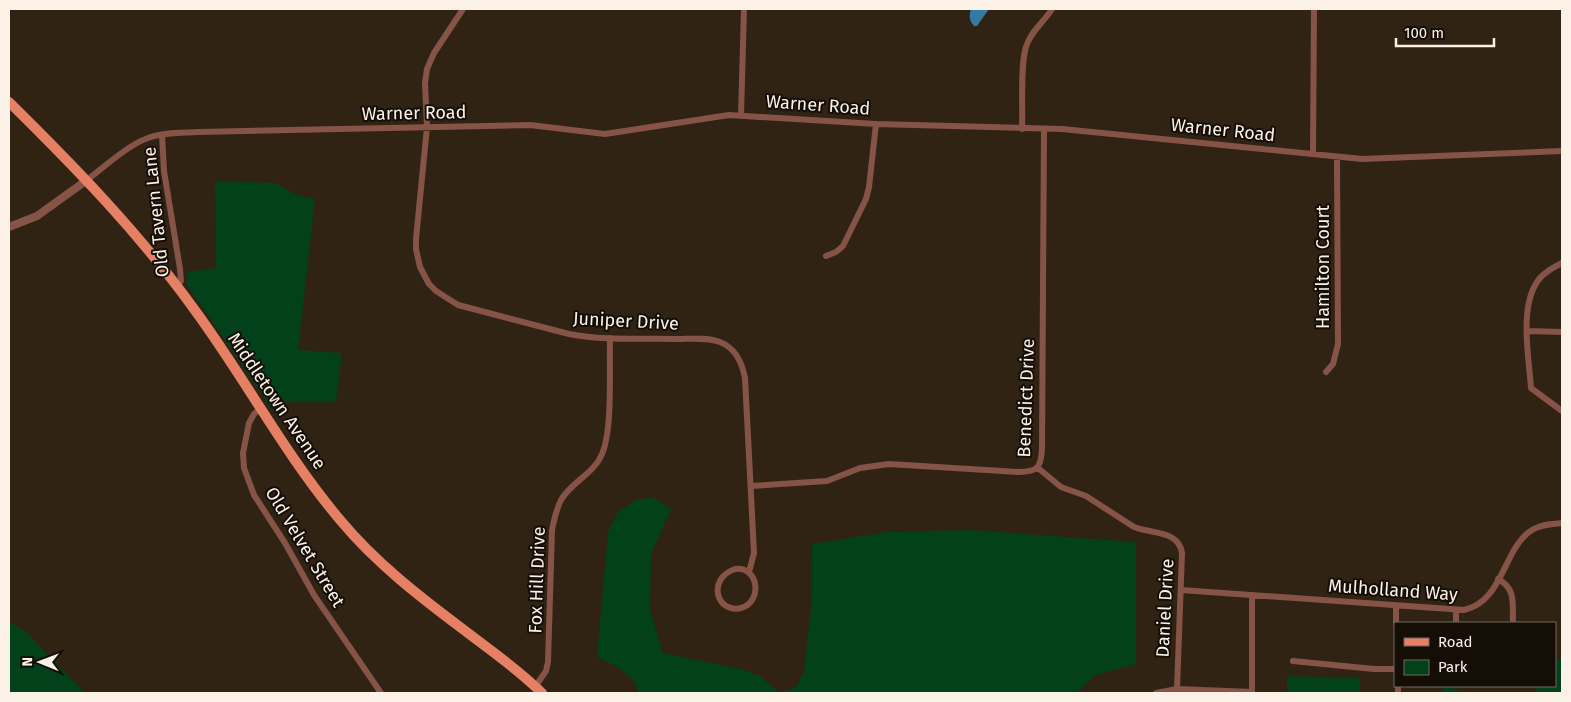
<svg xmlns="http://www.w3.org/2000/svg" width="1571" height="702" viewBox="0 0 1571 702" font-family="'Fira Sans',sans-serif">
	<rect width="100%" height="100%" fill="#312313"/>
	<path fill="#024119" d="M215,181l61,2 21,12 18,4 -17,151 44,3 -6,49h-57v17l-93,-135 2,-12 28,-4z
		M652,497l19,12 -20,45 -1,57 13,42 78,16 19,7 20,17h-141c-5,-19 -25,-28 -42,-36l11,-125 10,-20 18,-12z
		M968,530l168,12v122l-41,11 -19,18h-295l15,-6 8,-15 7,-63 1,-65 75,-12z
		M9,622l16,9 60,62h-76z
		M1562,659v34h-28l5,-7h16v-26z
		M1287,676l73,2v15h-73z
		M1442,686h3l21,7h-23z"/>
	<path fill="#327ba3" d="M971,9h18l-12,17h-3c-5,-5 -5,-11 -3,-17z"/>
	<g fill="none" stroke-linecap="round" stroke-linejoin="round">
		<path stroke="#865447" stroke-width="6" d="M463,9l-29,44 -7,16 -2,14 2,44 -11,112v10l4,18 9,17 7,7 22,14 111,29c36,7 73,4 108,5 14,0 30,-2 43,3 15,6 22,20 25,36l9,175 -5,19
			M741,115l3,-106
			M1022,129c1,-21 -2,-64 4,-82 4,-15 18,-25 26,-38
			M162,135l2,36 16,98 1,12 -4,5
			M1313,154l1,-145
			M87,180c17,-13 41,-35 61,-42 15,-6 34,-5 50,-6l332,-7 75,9 124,-19 147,9 186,5 300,30 200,-8
			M826,256l10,-4 7,-6 23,-47 3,-12 7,-63
			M1562,263c-8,4 -16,8 -22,15 -22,26 -11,79 -9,110l31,23
			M1527,331l35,1
			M1326,372l7,-8 5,-20 -1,-186
			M261,408l-7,6 -5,9 -6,30 1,15 10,27 31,48 29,52 67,98
			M1038,468l23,19 25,9 48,31c17,7 45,3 48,26l-5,136
			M751,486l76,-5 33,-13 29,-4 130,8c19,0 22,-5 23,-23l2,-320
			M735,569c24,-3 28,33 6,39 -24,6 -35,-29 -6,-39z
			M1498,579c19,10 14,26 15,44
			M1181,590l283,20c40,-9 39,-62 68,-80 9,-6 20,-6 30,-7
			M1396,623v-17
			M1456,623v-13
			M1293,661l81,8h21
			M1398,686v7
			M535,687l11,-16 2,-9 4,-132c2,-10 4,-20 9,-30 10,-18 33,-26 41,-46 11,-25 7,-86 8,-116
			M1252,692v-97
			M1156,693l21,-4 75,3v1"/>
		<path stroke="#865447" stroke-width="8" d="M9,227l28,-11 50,-36"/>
		<path stroke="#e58064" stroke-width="10" d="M9,102c66,65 131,132 185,207 51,69 91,146 147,212 35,42 79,76 123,109 26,20 54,39 78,63"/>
	</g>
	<g text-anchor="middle" stroke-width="4" stroke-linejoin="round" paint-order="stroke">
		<g font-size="18" fill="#fbf1e7" stroke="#140e07">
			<text transform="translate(818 105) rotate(4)" y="6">Warner Road</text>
			<text transform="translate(414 113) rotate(-1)" y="6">Warner Road</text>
			<text transform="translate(1223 130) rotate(6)" y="6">Warner Road</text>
			<text transform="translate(156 212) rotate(-96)" y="6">Old Tavern Lane</text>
			<text transform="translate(1323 267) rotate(-90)" y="6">Hamilton Court</text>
			<text transform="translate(626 321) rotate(3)" y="6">Juniper Drive</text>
			<text transform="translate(1026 398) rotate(-88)" y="6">Benedict Drive</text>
			<text transform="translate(277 401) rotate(56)" y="6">Middletown Avenue</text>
			<text transform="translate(305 547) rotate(59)" y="6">Old Velvet Street</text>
			<text transform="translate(537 580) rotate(-88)" y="6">Fox Hill Drive</text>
			<text transform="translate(1393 590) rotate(4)" y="6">Mulholland Way</text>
			<text transform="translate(1165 608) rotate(-87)" y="6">Daniel Drive</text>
		</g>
	</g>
	<rect width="1571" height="702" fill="none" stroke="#fbf1e7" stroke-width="20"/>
	<rect x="1394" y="622" width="162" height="65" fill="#140e07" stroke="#706961"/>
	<rect x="1404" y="638" width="25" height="8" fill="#e58064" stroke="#706961"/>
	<text x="1438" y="647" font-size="15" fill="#fbf1e7">Road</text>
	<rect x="1404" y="660" width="25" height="15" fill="#024119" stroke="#706961"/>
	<text x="1438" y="672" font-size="15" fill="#fbf1e7">Park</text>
	<g transform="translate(40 662) rotate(271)" stroke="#140e07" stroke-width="4" paint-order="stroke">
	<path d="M0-4L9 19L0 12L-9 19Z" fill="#fbf1e7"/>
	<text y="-8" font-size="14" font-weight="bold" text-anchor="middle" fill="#fbf1e7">N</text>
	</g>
	<path d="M1396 38v8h98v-8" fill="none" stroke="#fbf1e7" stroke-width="2.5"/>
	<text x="1404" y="38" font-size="15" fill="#fbf1e7" stroke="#140e07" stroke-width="4" paint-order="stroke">100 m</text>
</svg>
